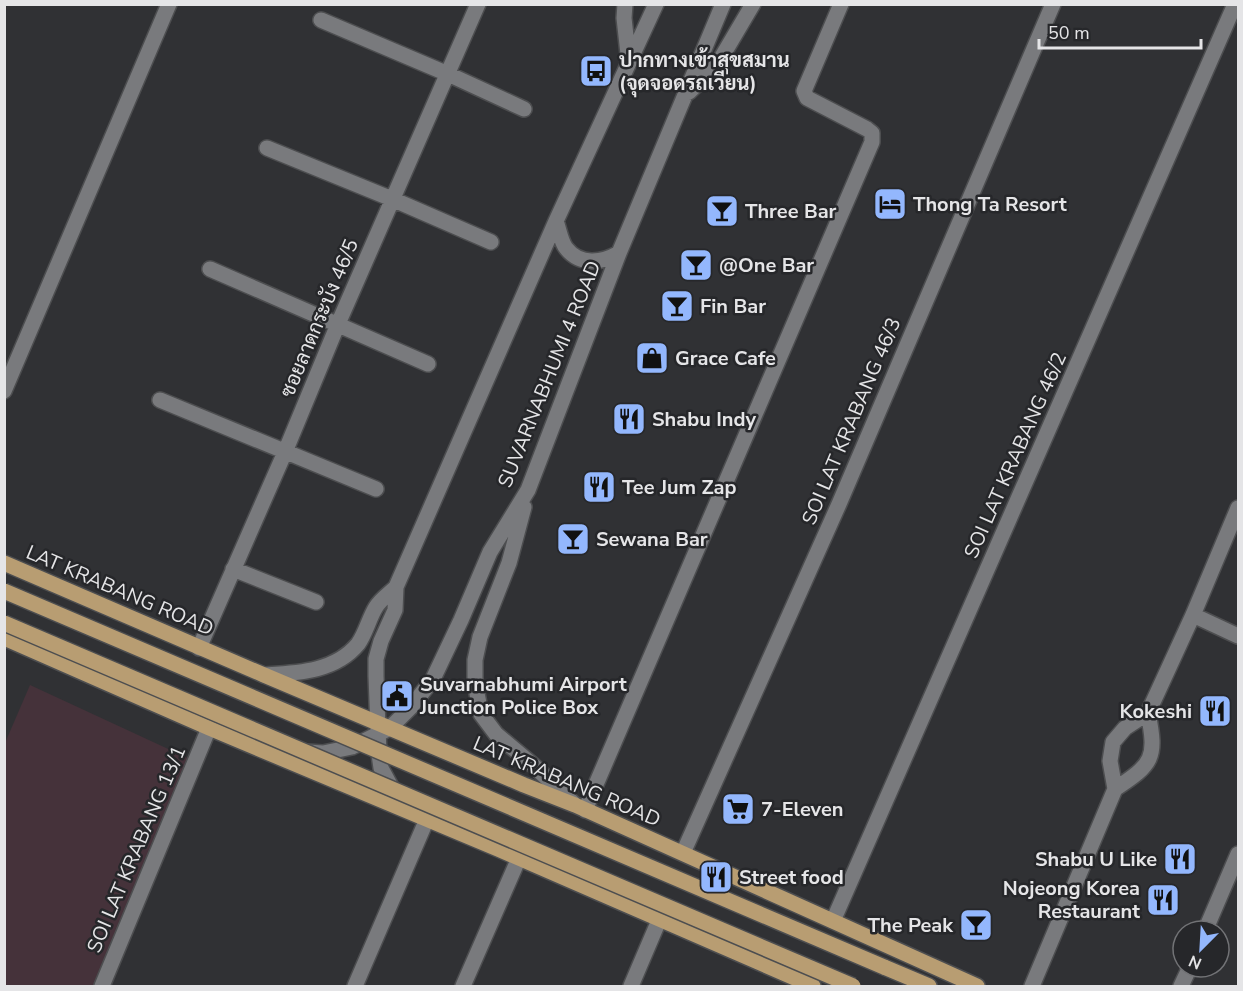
<svg xmlns="http://www.w3.org/2000/svg" width="1243" height="991" viewBox="0 0 1243 991" font-family="'Nunito Sans',Sarabun,sans-serif">
	<rect width="100%" height="100%" fill="#303134"/>
	<path fill="#45323a" d="M30,685l162,75 -98,226h-89v-243z"/>
	<g fill="none" stroke-linecap="round" stroke-linejoin="round">
		<g stroke="#4d4e50" stroke-width="18">
			<path id="minor" d="M625,4l-1,14 5,45
				M321,20l127,54 76,35
				M689,92l28,-27 36,-61
				M267,148l125,51 99,43
				M556,221c3,8 5,21 10,27 14,18 36,15 53,5
				M210,269l218,95
				M4,391l165,-387
				M160,400l216,89
				M524,507l-15,56 -29,74 -5,23v23l6,31 15,20 37,31 41,39
				M233,569l83,33
				M1193,615l45,21
				M199,648l86,-196 53,-128 140,-320
				M264,675c33,-2 71,-3 94,-31 8,-11 11,-26 18,-37 5,-8 14,-14 20,-20
				M252,742l55,10 16,1 29,-6 38,-19 21,-21 22,-28 28,-59 29,-68 38,-62 91,-237 104,-249
				M1115,789l-5,-28 3,-19 12,-14 23,-15 45,-98 45,-107
				M1115,789c38,-25 42,-31 33,-76
				M395,794l-14,-26 -2,-14 -3,-78v-17l5,-18 14,-31 1,-23 160,-366 100,-217
				M585,810l287,-668v-9l-5,-4 -60,-31 -3,-7 37,-87
				M683,853l156,-349 214,-500
				M833,921l402,-917
				M1205,931l33,-77
				M102,986l107,-258
				M355,986l72,-167
				M463,986l56,-128
				M631,986l29,-68
				M1032,986l83,-197
				M1181,986l9,-19"/>
		</g>
		<g stroke="#4d4e50" stroke-width="18">
			<path id="major" d="M4,563l260,112 260,110 51,20 402,181
				M4,638l205,90 289,121 315,137
				M884,967l45,19"/>
		</g>
		<use href="#minor" stroke="#797a7d" stroke-width="15"/>
		<use href="#major" stroke="#b89d72" stroke-width="15"/>
		<g stroke="#4d4e50" stroke-width="18" stroke-linecap="butt">
			<path id="major-bridge" d="M4,591l880,376
				M4,623l849,363"/>
		</g>
		<use href="#major-bridge" stroke="#b89d72" stroke-width="15"/>
	</g>
	<defs>
		<g id="bus-square" transform="scale(1.725)"><rect x="-9" y="-9" width="18" height="18" rx="4" fill="#93b7fd" stroke="#26272a"/><path d="M-5-6H5V4H4V6H2V4H-2V6H-4V4H-5ZM-3.5-4V0h7V-4ZM-3.5 1.2v1.5H-2V1.2ZM2 1.2v1.5H3.5V1.2Z" fill="#111"/></g>
		<g id="hotel-square" transform="scale(1.725)"><rect x="-9" y="-9" width="18" height="18" rx="4" fill="#93b7fd" stroke="#26272a"/><path d="M-6-4.5h1.5V1H6V5H4.5V3h-9V5H-6ZM-4 0a1.8 1.8 0 1 1 3.6 0ZM.5 0V-2.5h3Q6-2.5 6 0Z" fill="#111"/></g>
		<g id="bar-square" transform="scale(1.725)"><rect x="-9" y="-9" width="18" height="18" rx="4" fill="#93b7fd" stroke="#26272a"/><path d="M-6-5H6L.8 .8V4.5H3.5V6h-7V4.5H-.8V.8Z" fill="#111"/></g>
		<g id="shop-square" transform="scale(1.725)"><rect x="-9" y="-9" width="18" height="18" rx="4" fill="#93b7fd" stroke="#26272a"/><path d="M-5-2.5h2.3a2.7 3.5 0 0 1 5.4 0H5L5.5 6h-11ZM-1.5-2.5h3a1.5 2.3 0 0 0-3 0Z" fill="#111"/></g>
		<g id="restaurant-square" transform="scale(1.725)"><rect x="-9" y="-9" width="18" height="18" rx="4" fill="#93b7fd" stroke="#26272a"/><path d="M-5-6h1v4h1v-4h1v4h1v-4h1v5L-1.5 .5V6h-2V.5L-5-1ZM5-6V6H3V1.5H1.5Q1.5-4 5-6Z" fill="#111"/></g>
		<g id="civic-square" transform="scale(1.725)"><rect x="-9" y="-9" width="18" height="18" rx="4" fill="#93b7fd" stroke="#26272a"/><path d="M-.6-6.5H3V-4.5H.6V-3L4-1V1h2V6H-6V1h2V-1L-.6-3ZM-1.2 2.5V6h2.4V2.5Z" fill="#111"/></g>
		<g id="supermarket-square" transform="scale(1.725)"><rect x="-9" y="-9" width="18" height="18" rx="4" fill="#93b7fd" stroke="#26272a"/><path d="M-6-5.5h2.5l.6 2H6L4.5 2H-2.5L-4.4-4H-6ZM-1.5 3.2a1.3 1.3 0 1 0 .1 0ZM3 3.2a1.3 1.3 0 1 0 .1 0Z" fill="#111"/></g>
	</defs>
	<g fill-rule="evenodd">
		<use href="#bus-square" x="596" y="71"/>
		<use href="#hotel-square" x="890" y="204"/>
		<use href="#bar-square" x="722" y="211"/>
		<use href="#bar-square" x="696" y="265"/>
		<use href="#bar-square" x="677" y="306"/>
		<use href="#shop-square" x="652" y="358"/>
		<use href="#restaurant-square" x="629" y="419"/>
		<use href="#restaurant-square" x="599" y="487"/>
		<use href="#bar-square" x="573" y="539"/>
		<use href="#civic-square" x="397" y="696"/>
		<use href="#restaurant-square" x="1215" y="711"/>
		<use href="#supermarket-square" x="738" y="809"/>
		<use href="#restaurant-square" x="1180" y="859"/>
		<use href="#restaurant-square" x="716" y="877"/>
		<use href="#restaurant-square" x="1163" y="900"/>
		<use href="#bar-square" x="976" y="925"/>
	</g>
	<g text-anchor="middle" stroke-width="5" stroke-linejoin="round" paint-order="stroke">
		<g font-size="20" font-weight="bold" fill="#e5e5e7" stroke="#26272a" text-anchor="start">
			<text x="619" y="67">ปากทางเข้าสุขสมาน<tspan x="619" dy="23">(จุดจอดรถเวียน)</tspan></text>
			<text x="913" y="211">Thong Ta Resort</text>
			<text x="745" y="218">Three Bar</text>
			<text x="719" y="272">@One Bar</text>
			<text x="700" y="313">Fin Bar</text>
			<text x="675" y="365">Grace Cafe</text>
			<text x="652" y="426">Shabu Indy</text>
			<text x="622" y="494">Tee Jum Zap</text>
			<text x="596" y="546">Sewana Bar</text>
			<text x="420" y="691">Suvarnabhumi Airport<tspan x="420" dy="23">Junction Police Box</tspan></text>
			<text x="1192" y="718" text-anchor="end">Kokeshi</text>
			<text x="761" y="816">7-Eleven</text>
			<text x="1157" y="866" text-anchor="end">Shabu U Like</text>
			<text x="739" y="884">Street food</text>
			<text x="1140" y="895" text-anchor="end">Nojeong Korea<tspan x="1140" dy="23">Restaurant</tspan></text>
			<text x="953" y="932" text-anchor="end">The Peak</text>
		</g>
		<g font-size="20" fill="#e5e5e7" stroke="#26272a">
			<text transform="translate(319 318) rotate(-67)" y="7">ซอยลาดกระบัง 46/5</text>
			<text transform="translate(549 374) rotate(-68)" y="7">SUVARNABHUMI 4 ROAD</text>
			<text transform="translate(851 421) rotate(-67)" y="7">SOI LAT KRABANG 46/3</text>
			<text transform="translate(1015 455) rotate(-66)" y="7">SOI LAT KRABANG 46/2</text>
			<text transform="translate(120 590) rotate(23)" y="7">LAT KRABANG ROAD</text>
			<text transform="translate(567 781) rotate(23)" y="7">LAT KRABANG ROAD</text>
			<text transform="translate(136 849) rotate(-67)" y="7">SOI LAT KRABANG 13/1</text>
		</g>
	</g>
	<rect width="1243" height="991" fill="none" stroke="#e5e5e7" stroke-width="12"/>
	<g transform="translate(1201 949) rotate(204)"><circle r="28" fill="#26272a" stroke="#727376" stroke-width="1.5"/>
	<path d="M0-4.5L10 22L0 15L-10 22Z" fill="#93b7fd"/>
	<text y="-9" font-size="16" font-weight="bold" text-anchor="middle" fill="#e5e5e7">N</text>
	</g>
	<path d="M1039 39v9h162v-9" fill="none" stroke="#e5e5e7" stroke-width="3"/>
	<text x="1048" y="39" font-size="18" fill="#e5e5e7" stroke="#26272a" stroke-width="4.5" paint-order="stroke">50 m</text>
</svg>
